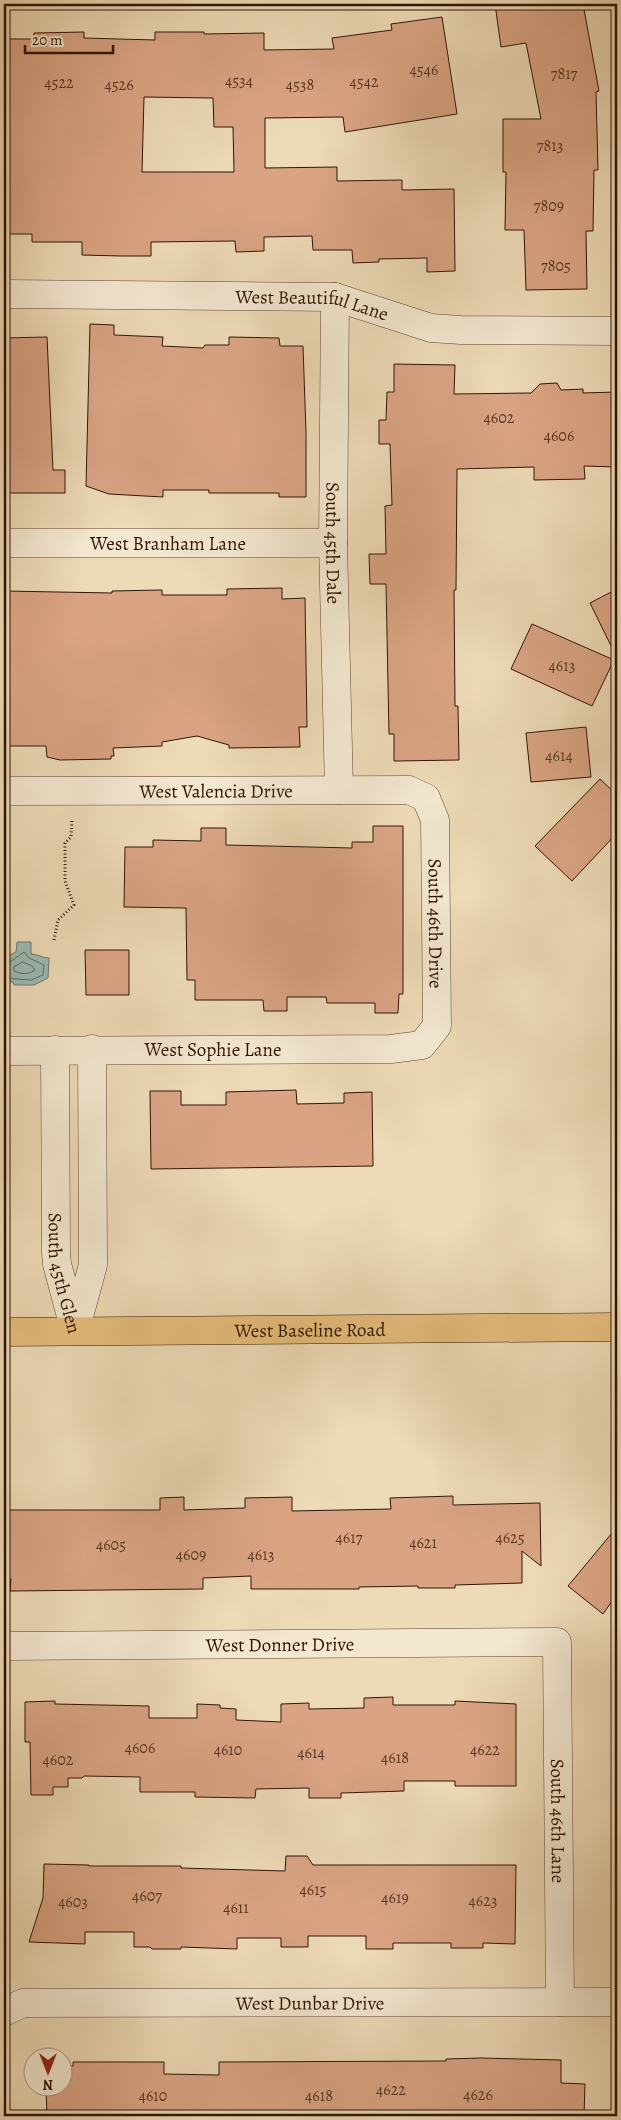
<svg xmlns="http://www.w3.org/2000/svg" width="621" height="2120" viewBox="0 0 621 2120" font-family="Alegreya,serif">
	<rect width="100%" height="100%" fill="#eddab6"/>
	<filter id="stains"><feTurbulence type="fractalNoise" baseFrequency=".004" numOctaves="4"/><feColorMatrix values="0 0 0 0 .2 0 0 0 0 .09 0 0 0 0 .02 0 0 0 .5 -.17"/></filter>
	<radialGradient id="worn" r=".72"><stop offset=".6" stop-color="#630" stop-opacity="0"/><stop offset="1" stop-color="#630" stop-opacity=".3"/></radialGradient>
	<path fill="#9abab4" stroke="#70786e" d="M17,942h14v12c7,0 11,4 18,4l-1,20 -14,7h-20l-1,-3h-8l-1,-24 12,-6z"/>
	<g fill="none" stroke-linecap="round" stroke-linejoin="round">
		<path stroke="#65675c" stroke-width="1" d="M23,962l9,4 3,4c-8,5 -13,4 -21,1v-4z
			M4,963l6,-1 14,-10 5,6 15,7 -1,10 -12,5 -27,-2"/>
	</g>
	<path fill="#daa484" stroke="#301404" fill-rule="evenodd" d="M495,4h88l16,87 -3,1 2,78h-4l-1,61h-7l1,58 -61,1 -2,-60h-19l1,-58h-3v-53h38l-15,-76 -25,4z
		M442,17l15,97 -112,18 -2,-15 -78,1v50l72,-1v14l65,-1v10l52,-1 1,82 -28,1v-14l-48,1v3l-26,1 -1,-13h-39l-1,-14 -48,1v14l-28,1 -1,-11 -84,1v14h-30l-39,-1v-13h-50v-8h-27l-1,-195h30v-6l50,-1v6l71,2v-8h49v2l60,-1v17l70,-1 -2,-11 60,-8 -1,-6zM144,97l69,1 1,29h19l1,45h-92z
		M90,324l24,1v10l49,2 -1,9 41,2 2,-3h24v-8l50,1 1,8h23l3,86v65h-27v-4h-70v-3h-46v7l-54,-3 -23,-8z
		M47,337l6,133h12v23h-61v-155z
		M394,364l61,1 -1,29 77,-1 9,-9 17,-1 4,7 22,-1v4l34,-1v75l-33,-1 1,13 -51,1v-13l-77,2 -1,121h-2l1,116h3l1,54 -65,1v-27h-5l-3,-150h-16l-1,-30h17l-1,-48 7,-1 -2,-61h-11v-24h7l1,-28h7z
		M282,588v11l23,-1 2,129h-8l1,20 -71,1v-3l-32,-9 -35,6v4l-49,2 1,8h-3v3l-51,1 -13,-3 -1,-11h-42v-155l108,2v-2l50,-1v5h65v-6z
		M617,589v69l-27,-55z
		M532,624l82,36 -22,46 -81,-37z
		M586,727l5,50 -60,5 -5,-49z
		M600,779l17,16v38l-45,48 -37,-35z
		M373,826h30v168h-4l-1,19h-23v-10h-48l-1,-6h-39v14h-23l-1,-11h-68v-20h-8l-1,-72 -62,-1 1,-60h28v-7l48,1v-13h25v17l126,3v-6h21z
		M85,950h44v45h-43z
		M296,1090l1,14 47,-1v-10l28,-1 1,74 -222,3 -1,-78h31v14h45v-13z
		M453,1496v9l87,-2 1,63 -19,-15v32l-67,2v3h-37v-2l-59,1v2h-108v-13l-48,2v11l-193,2 1,-12h-7v-69h156v-12l24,-1v13l61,-2v-10l47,-1v14l99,-2 -1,-11z
		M617,1527v67l-14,20 -35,-28z
		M393,1697v8h62v-4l61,3v82h-61v-5h-51v10l-63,2v5h-32v-10l-53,1 -1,9 -60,-1v-5h-55v-15l-56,-1 -2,2h-14v9h-15v8h-22l-1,-53h-5v-40l30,-1v3l94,2v12h48v-14l23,1v3l16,1v11l45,2v-18l28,-1v6l55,-1v-10z
		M286,1856h21l6,9h203l-1,79 -32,-1v5h-32v-5h-58v6h-27v-13h-58v11h-27v-9h-44v11l-56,-2v2h-29l-2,-2h-16v-15h-49v12l-56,-2 14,-44 1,-34 45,1v1h92v2l104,3z
		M481,2058l80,2v23l24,1 -1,32h-537l-1,-28h16v-22h11v-4h91v12l55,1v-13l227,-1v-2z"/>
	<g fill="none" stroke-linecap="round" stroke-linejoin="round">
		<g stroke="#5f4630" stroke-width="29">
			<g id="street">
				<path id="s1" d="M4,294l331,3 96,31 30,2 156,1"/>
				<path id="s2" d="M335,297l-2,246 6,247"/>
				<path id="s3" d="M4,543h329"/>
				<path id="s4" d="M4,791l405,-1 17,8 9,22 2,206 -15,19 -31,4 -387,2"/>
				<path id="s5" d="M55,1050l1,203 1,11 18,67"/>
				<path d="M75,1331l18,-66 -1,-216"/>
				<path id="s6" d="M4,1646l553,-4 3,360"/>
				<path id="s7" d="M4,2012l19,-9 594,-1"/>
			</g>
		</g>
		<g stroke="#301404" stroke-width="29">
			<g id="primary">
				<path id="s8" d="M4,1332l613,-5"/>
			</g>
		</g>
		<path stroke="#301404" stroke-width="3" stroke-dasharray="1 2.5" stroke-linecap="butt" d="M54,940l4,-20 16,-15 -9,-24v-38l6,-6 1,-18"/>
		<use href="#street" stroke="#f3e7d0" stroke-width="28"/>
		<use href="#primary" stroke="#e6bd7b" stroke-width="28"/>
	</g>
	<g text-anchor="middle" stroke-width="4.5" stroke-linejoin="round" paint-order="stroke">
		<g font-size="16" fill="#5a3824">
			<text x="424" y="75">4546</text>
			<text x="564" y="79">7817</text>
			<text x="239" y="86">4534</text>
			<text x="364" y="87">4542</text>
			<text x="59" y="88">4522</text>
			<text x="119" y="90">4526</text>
			<text x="300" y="90">4538</text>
			<text x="550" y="151">7813</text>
			<text x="549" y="211">7809</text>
			<text x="556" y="271">7805</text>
			<text x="499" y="423">4602</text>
			<text x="559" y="441">4606</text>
			<text x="562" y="671">4613</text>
			<text x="559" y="761">4614</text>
			<text x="349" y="1543">4617</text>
			<text x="510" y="1543">4625</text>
			<text x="423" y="1548">4621</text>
			<text x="111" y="1550">4605</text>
			<text x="191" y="1560">4609</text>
			<text x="261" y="1560">4613</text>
			<text x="140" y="1753">4606</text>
			<text x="228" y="1755">4610</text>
			<text x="485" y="1755">4622</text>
			<text x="311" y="1758">4614</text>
			<text x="395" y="1763">4618</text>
			<text x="58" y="1765">4602</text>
			<text x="313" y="1895">4615</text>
			<text x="147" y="1901">4607</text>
			<text x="395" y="1903">4619</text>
			<text x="483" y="1906">4623</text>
			<text x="73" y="1907">4603</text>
			<text x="236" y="1913">4611</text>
			<text x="391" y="2095">4622</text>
			<text x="478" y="2100">4626</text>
			<text x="153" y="2101">4610</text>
			<text x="319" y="2101">4618</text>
		</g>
		<g font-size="19" fill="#301404" stroke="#f3e7d0">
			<text dy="7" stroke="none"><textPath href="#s1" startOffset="309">West Beautiful Lane</textPath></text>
			<text dy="7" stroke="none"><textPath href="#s3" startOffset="164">West Branham Lane</textPath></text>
			<text dy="7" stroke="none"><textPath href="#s2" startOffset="246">South 45th Dale</textPath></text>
			<text dy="7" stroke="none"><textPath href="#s4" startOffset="212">West Valencia Drive</textPath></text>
			<text dy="7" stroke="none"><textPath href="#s4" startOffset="551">South 46th Drive</textPath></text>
			<text x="213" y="1056">West Sophie Lane</text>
			<text dy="7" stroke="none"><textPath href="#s5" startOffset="224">South 45th Glen</textPath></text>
			<text dy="7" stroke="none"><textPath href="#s8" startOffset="306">West Baseline Road</textPath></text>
			<text dy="7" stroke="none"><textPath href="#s6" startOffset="276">West Donner Drive</textPath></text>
			<text dy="7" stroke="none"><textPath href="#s6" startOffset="732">South 46th Lane</textPath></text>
			<text dy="7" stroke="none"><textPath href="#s7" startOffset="308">West Dunbar Drive</textPath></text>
		</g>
	</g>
	<rect width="621" height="2120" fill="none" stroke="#eddab6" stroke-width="20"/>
	<rect x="5" y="5" width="611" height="2110" fill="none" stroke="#301404" stroke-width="2.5"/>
	<rect x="10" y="10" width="601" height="2100" fill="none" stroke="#301404"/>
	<g transform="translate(48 2072) rotate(180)"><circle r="24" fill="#f3e7d0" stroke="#a5937e"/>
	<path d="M0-4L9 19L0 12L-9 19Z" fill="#8f2418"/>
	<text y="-8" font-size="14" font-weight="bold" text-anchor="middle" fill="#301404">N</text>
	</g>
	<path d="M25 45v8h88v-8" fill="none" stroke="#301404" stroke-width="2.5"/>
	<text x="32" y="45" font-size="15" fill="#301404" stroke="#f3e7d0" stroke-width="4" paint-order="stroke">20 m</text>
	<rect width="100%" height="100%" filter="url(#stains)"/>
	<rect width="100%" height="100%" fill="url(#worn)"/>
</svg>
